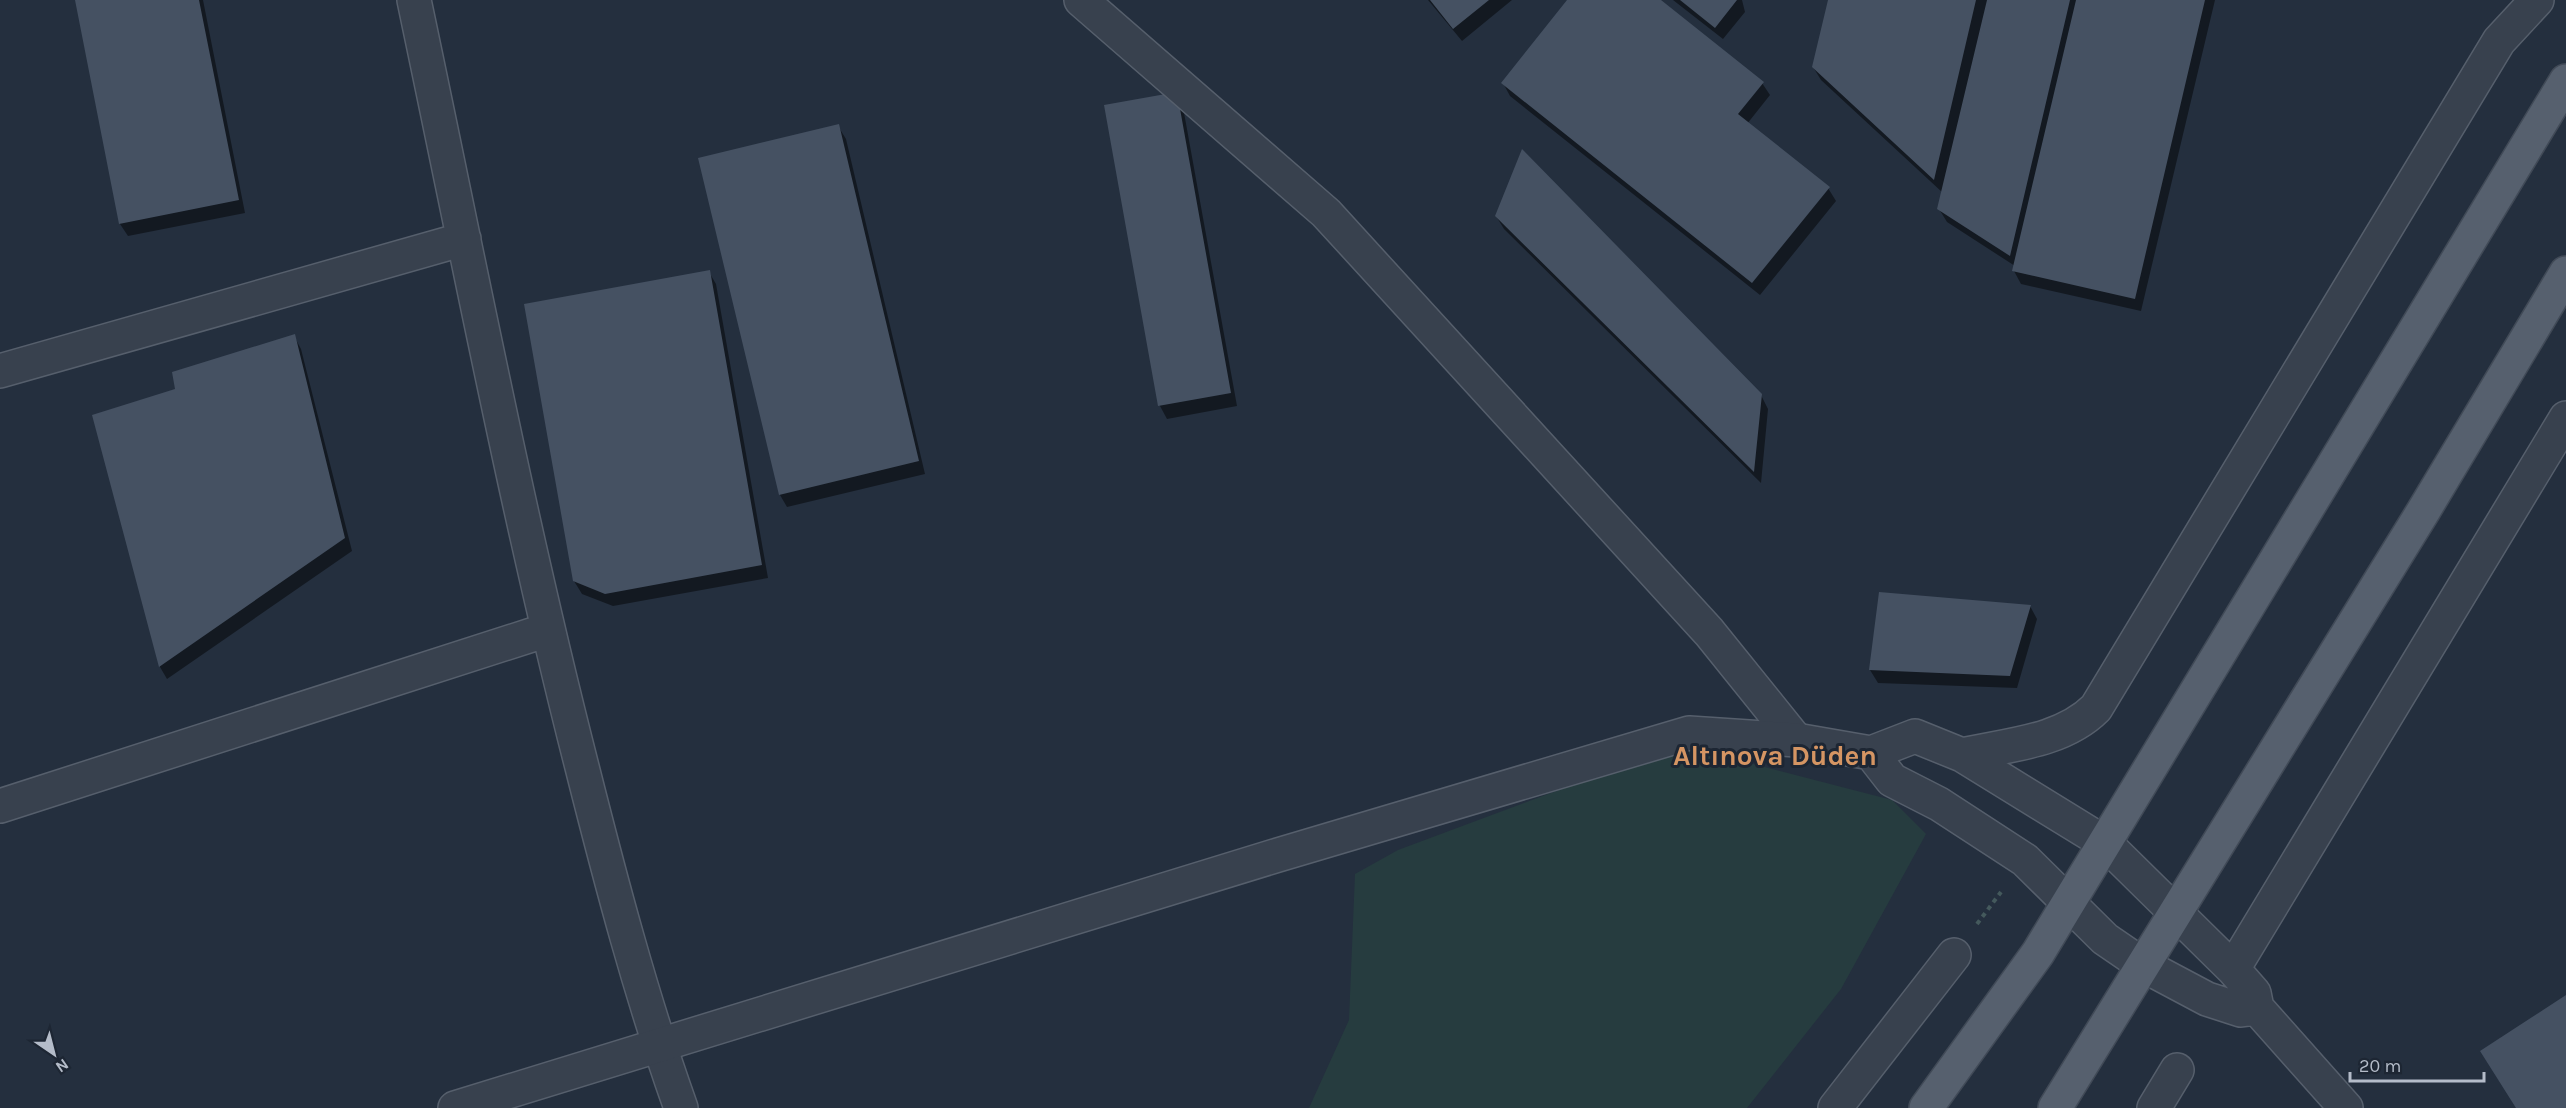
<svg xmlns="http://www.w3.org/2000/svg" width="2566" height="1108" viewBox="0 0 2566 1108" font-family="Karla,sans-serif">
	<rect width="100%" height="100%" fill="#242f3e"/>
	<path fill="#263c3f" d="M1680,745l212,55 34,34 -85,155 -94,119h-438l40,-88 6,-146 43,-24z"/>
	<path fill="#0007" d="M76,0h127l42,213 -117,23 -8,-12z
		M1428,0h84l-50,41z
		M1569,0h90l103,83 8,12 -23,29 81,64 8,13 -76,94 -250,-199 -7,-13z
		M1673,0h69l3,12 -22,27z
		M1829,0h386l-74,311 -120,-27 -7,-13 1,-5 -68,-44 -8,-13 4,-16 -122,-113 -8,-13z
		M1106,107h77l54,299 -70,13 -7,-13z
		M838,126l8,13 79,335 -138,33 -7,-12z
		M1496,216l265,179 7,14 -7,74 -257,-254z
		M709,272l7,12 52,294 -155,28 -31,-12 -8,-13z
		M294,336l7,13 51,202 -185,128 -7,-12 -66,-251 83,-26z
		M2030,606l7,13 -20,69 -139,-5 -8,-13z"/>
	<path fill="#455162" d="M75,0h124l40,200 -120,24z
		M1430,0h59l-36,29z
		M1567,0h94l103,82 -26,32 92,73 -78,96 -251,-200z
		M1680,0h57l-22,28z
		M1828,0h148l-42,180 -122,-113z
		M1987,0h83l-60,256 -73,-47z
		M2076,0h129l-70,299 -123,-28z
		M1177,92l54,301 -73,13 -54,-301z
		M839,124l80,337 -140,34 -81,-337z
		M1522,149l240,245 -8,78 -259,-256z
		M710,270l52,295 -157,29 -32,-13 -49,-277z
		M295,334l50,204 -186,129 -67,-252 83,-26 -3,-17z
		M1879,592l152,13 -21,71 -141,-6z
		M2566,995v113h-50l-36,-57z"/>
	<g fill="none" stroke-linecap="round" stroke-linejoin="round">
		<g stroke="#565f6c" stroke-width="36">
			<path id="minor" d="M414,0c54,256 103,513 168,767 29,115 59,229 99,341
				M1081,0l245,213 383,419 87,108
				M0,371l464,-132
				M0,806l547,-176"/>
		</g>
		<g stroke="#565f6c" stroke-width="36">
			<path id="tertiary" d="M1871,753l21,27 47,24 86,56 80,79 38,26 64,34 34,11 16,-2
				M1962,755c45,-10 100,-13 134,-47l403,-667 38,-41
				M2233,969l333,-551
				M455,1108l823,-253 411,-122 107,7 75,13 44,-17 47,19 143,88 128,126 21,24 3,15 89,100
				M1835,1108l119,-153
				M2154,1108l23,-38"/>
		</g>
		<g stroke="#414a57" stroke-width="36">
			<path id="primary" d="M1926,1108l112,-155 528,-872
				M2055,1108l369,-598 142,-237"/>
		</g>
		<path stroke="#44595c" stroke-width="4" stroke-dasharray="4.5 4.5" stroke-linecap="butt" d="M1977,924l24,-32"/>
		<use href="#minor" stroke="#38414e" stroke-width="33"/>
		<use href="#tertiary" stroke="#38414e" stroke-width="33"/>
		<use href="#primary" stroke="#56606e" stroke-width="33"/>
	</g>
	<g text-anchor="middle" stroke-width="6" stroke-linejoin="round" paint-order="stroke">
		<g font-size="28" font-weight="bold" fill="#d59563" stroke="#1d2633">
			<text x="1775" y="765">Altınova Düden</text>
		</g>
	</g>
	<g transform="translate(54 1054) rotate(145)" stroke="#1d2633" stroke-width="4.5" paint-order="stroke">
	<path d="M0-4.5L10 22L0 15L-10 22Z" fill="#b4bcc9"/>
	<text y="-9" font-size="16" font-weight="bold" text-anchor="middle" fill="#b4bcc9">N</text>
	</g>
	<path d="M2350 1072v9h134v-9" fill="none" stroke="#b4bcc9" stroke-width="3"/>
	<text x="2359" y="1072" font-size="18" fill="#b4bcc9" stroke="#1d2633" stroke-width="4.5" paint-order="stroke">20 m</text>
</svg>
